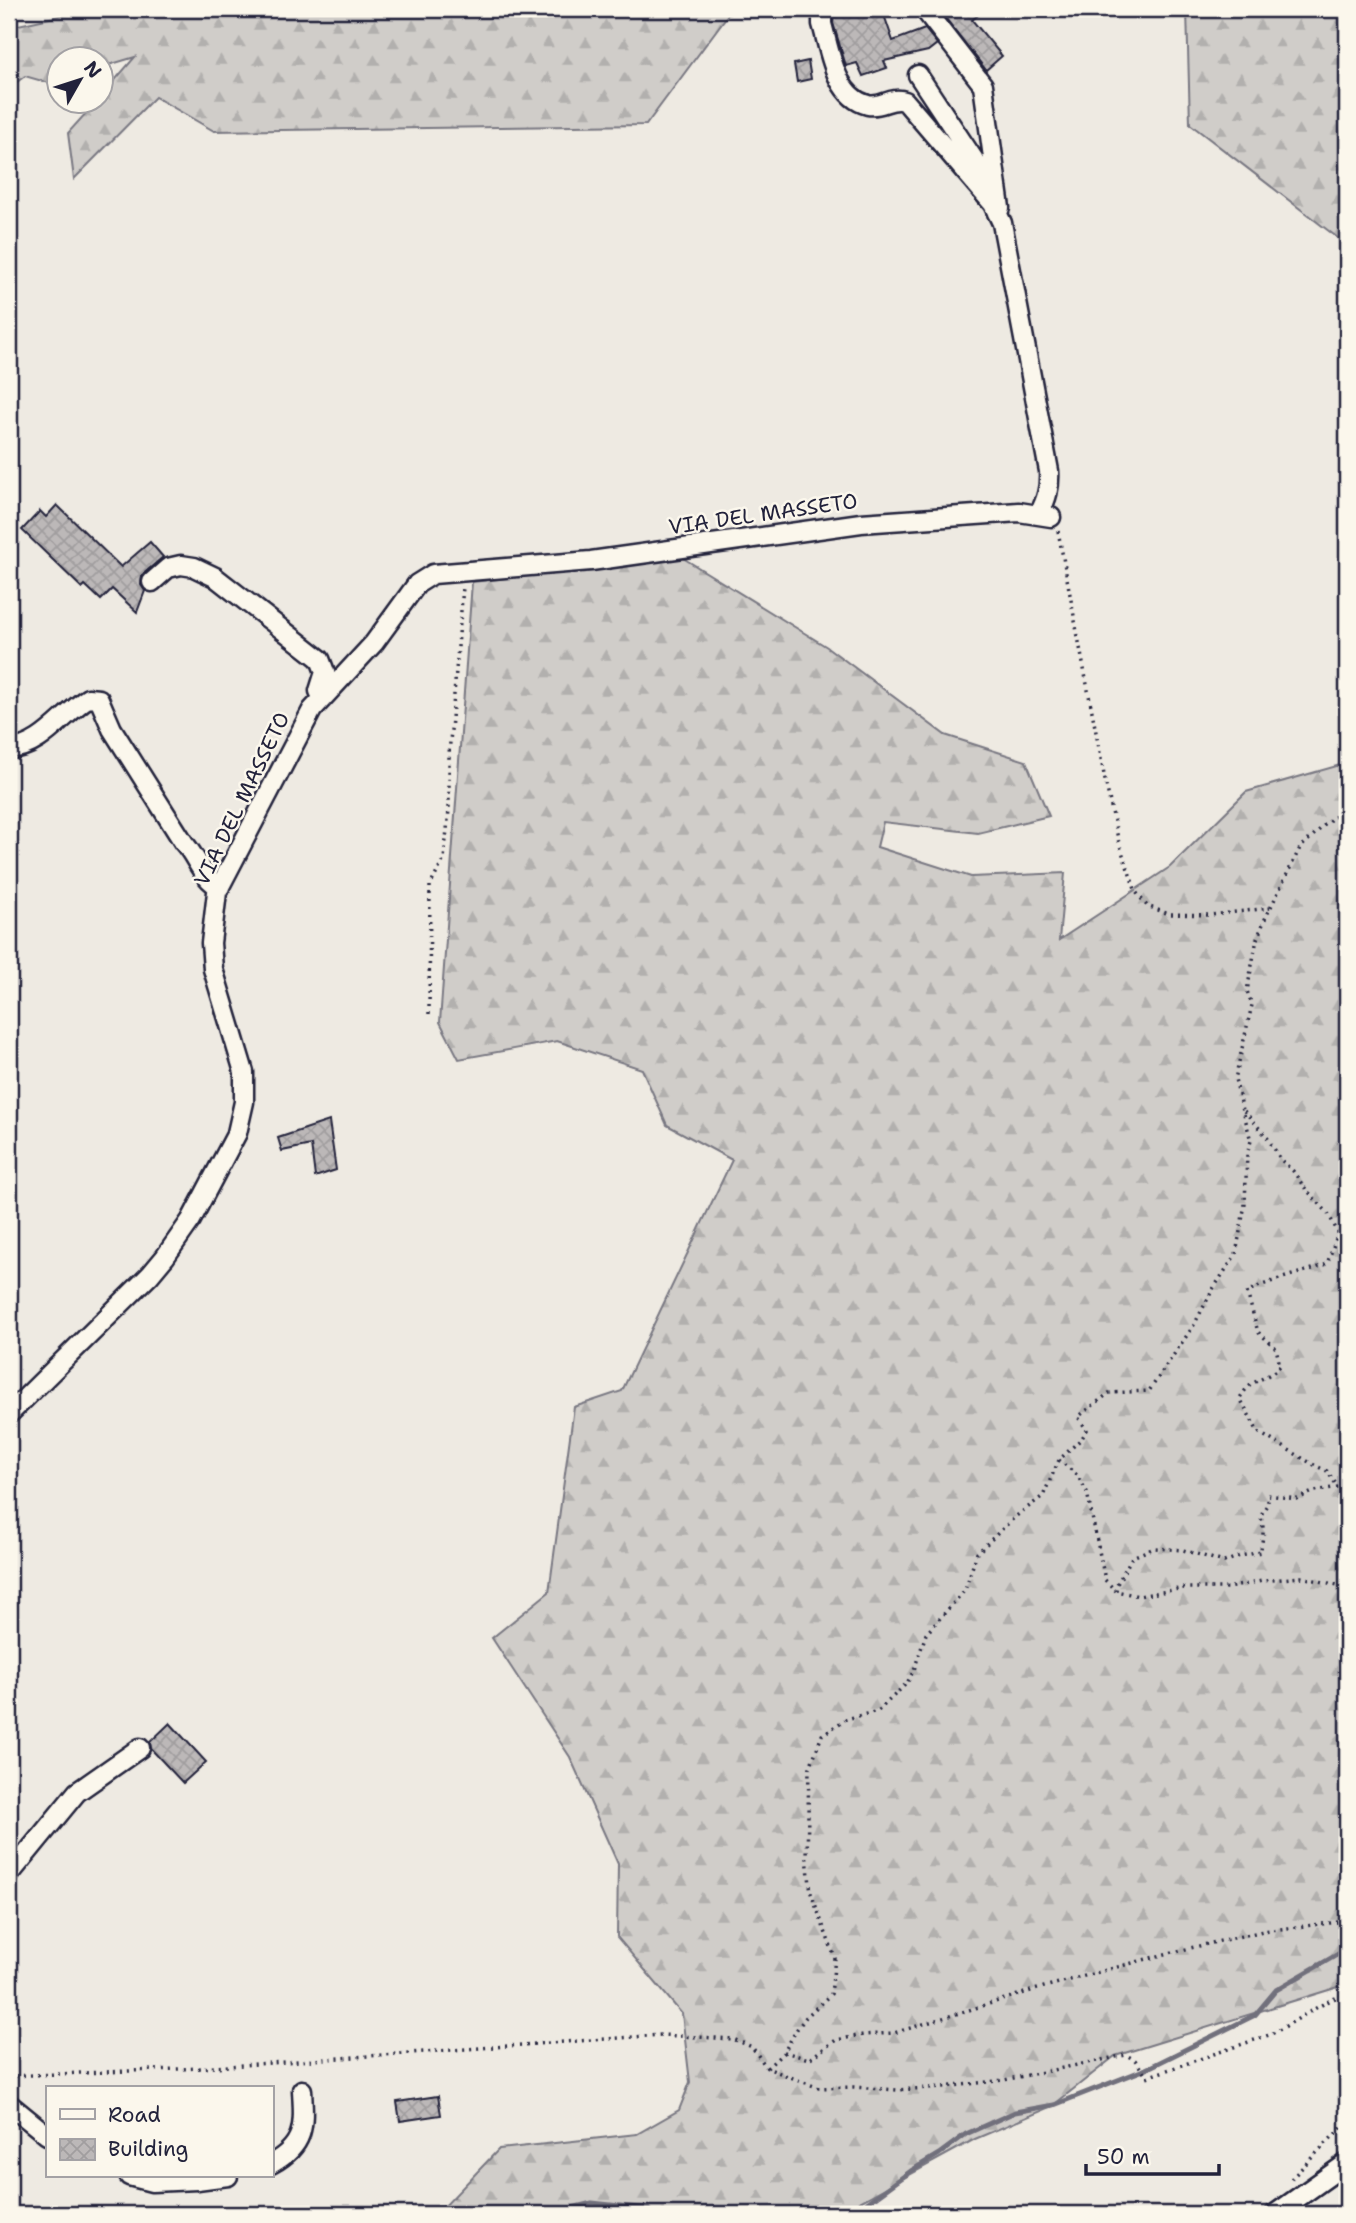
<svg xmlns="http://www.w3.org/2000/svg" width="1356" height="2223" viewBox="0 0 1356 2223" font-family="'Shantell Sans',sans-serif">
	<defs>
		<pattern id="forest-firs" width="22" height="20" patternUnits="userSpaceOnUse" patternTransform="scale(1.75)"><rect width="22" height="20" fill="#d0cdc9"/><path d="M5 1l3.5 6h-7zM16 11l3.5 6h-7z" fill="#b2b0ae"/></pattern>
		<pattern id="building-cross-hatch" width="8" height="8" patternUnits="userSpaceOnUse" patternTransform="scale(1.75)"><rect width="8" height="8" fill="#bcb8b8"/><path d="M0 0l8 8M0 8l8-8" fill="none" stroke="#a19e9f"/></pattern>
	</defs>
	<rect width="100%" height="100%" fill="#eeeae2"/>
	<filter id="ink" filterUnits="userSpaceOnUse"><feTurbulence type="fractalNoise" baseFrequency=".0143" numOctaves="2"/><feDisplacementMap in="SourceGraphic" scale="14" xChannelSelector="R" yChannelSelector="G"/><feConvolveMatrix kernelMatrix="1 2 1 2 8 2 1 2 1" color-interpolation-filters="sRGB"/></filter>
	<g filter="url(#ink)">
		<path fill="url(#forest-firs)" stroke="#797882" stroke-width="2" d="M91,9h641l-86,116 -432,6 -59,-34 -81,82 -6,-46 28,-31h6v-7l33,-38 -33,10v-7h-42l-1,20 -10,3 -24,-7 -16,12v-61z
			M1187,9h160v236l-157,-121z
			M683,558l144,89 118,88 81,26 23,55 -71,17 -95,-11 -6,25 94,30 94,-4 -6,67 111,-73 76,-75 101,-29v1225l-2,-3 -230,71 -64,51 -76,32 -130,71 -1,4h-411l9,-5 57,-60 138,-15 42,-24 11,-28 -8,-68 -65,-77 1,-73 -48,-107 -78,-119 57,-46 25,-185 48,-16 110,-231 -65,-35 -25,-56 -85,-28 -98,18 -19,-37 32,-440z"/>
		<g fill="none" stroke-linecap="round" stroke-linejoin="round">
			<path stroke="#716f7c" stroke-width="5" d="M548,2214l44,-11 56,6 7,5
				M852,2214l59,-43 28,-17 27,-20 49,-22 39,-7 92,-36 109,-54 21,-25 71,-41"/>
		</g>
		<path fill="url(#building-cross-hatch)" stroke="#22223b" stroke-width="2" d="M854,9h28l11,32 32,-12 12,15 -9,7 -44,10 3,7 -24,8 -6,-13 -11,3 -13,-43 1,-7z
			M942,9h44l-14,11 30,36 -16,14 -46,-59z
			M808,61l3,18 -14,3 -3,-18z
			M57,505l64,62 29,-25 13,15 -21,18 -1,10 4,6 -8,21 -25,-23 -11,11 -16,-15 -3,3 -60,-58 18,-19 6,6z
			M329,1121l7,49 -21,7 -4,-32 -29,6 -4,-13z
			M170,1723l36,39 -23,21 -32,-34 -1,-7z
			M438,2096l3,19 -41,6 -3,-19z"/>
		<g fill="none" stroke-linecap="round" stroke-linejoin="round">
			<g stroke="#22223b" stroke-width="23">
				<path id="minor" d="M825,9l-3,5v10c8,27 13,73 46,81 14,3 23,-9 37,-4l88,103 9,19 47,248c1,16 -2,28 -10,43
					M924,9l59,76 17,123 -3,5
					M918,75l76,115
					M152,582l16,-14 13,-3 13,2 21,10 105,82 5,13 -6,19 4,7
					M9,749c32,-1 54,-35 79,-51l11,1 13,30 72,114c13,14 18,36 36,44
					M9,1414l141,-139 15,-18 26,-37 46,-87 7,-31v-30l-31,-103 -2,-26 6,-51 95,-182 62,-67 43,-59 16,-10 158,-13 270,-38 158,-11 32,5
					M9,1875l68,-83 63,-44
					M9,2104l38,31
					M271,2164c35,-19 33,-39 31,-74
					M129,2176l23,6 45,-2 31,-4
					M1275,2214l72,-51"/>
			</g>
			<path stroke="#22223b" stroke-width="3.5" stroke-dasharray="2 5" stroke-linecap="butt" d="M1058,531l47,249 14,63 17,49 11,14 22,8 42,1 59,-7
				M429,1014l1,-128 14,-27 5,-49v-56l14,-167
				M1244,1111l23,26 14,23 12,11 11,16 24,26 10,20 -11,31c-27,10 -55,15 -80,28l11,40 18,16 4,18c-15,16 -28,11 -40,32l18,34 58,34 11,5 11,16 -23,4 -18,8 -29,-4v9c-12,15 -4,14 -5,29 0,6 -2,12 -2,19l-21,4 -16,6 -41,-12 -29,-2 -22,9 -15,27 -1,7 23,5 45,-8h44l34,-7 39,-4 46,10
				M1338,1233l9,-4
				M1059,1460l18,15 10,17 18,88 11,11
				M784,2052l25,7 27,-19 27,-5 31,-2 150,-46 125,-34 94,-22 84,-10
				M767,2068l17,-16 13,-23 9,-12 25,-23 4,-36 -24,-65 -4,-35 2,-88 13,-35 24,-16 32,-8 29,-28 7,-13 12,-36 39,-44 12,-37 38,-36 28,-21 16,-36 23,-22 5,-8 -9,-13 31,-24 40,-2 45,-66 19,-36 23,-35 9,-50 2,-50 4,-13 -16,-62 17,-74 -5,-14 10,-52 8,-20 35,-71 32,-30 15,-6
				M9,2076l192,-8 460,-33 72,4 19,8 15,21 52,20 34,-1 44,3 47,-3 60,-7 122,-25 9,5 12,17 122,-42c19,-8 64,-41 78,-40
				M1291,2179l56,-57"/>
			<use href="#minor" stroke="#fbf7ec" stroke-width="18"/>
		</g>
	</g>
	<g text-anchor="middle" stroke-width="5" stroke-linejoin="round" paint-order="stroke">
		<g font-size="21" fill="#22223b" stroke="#fbf7ec">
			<text transform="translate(763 514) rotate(-8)" y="7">VIA DEL MASSETO</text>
			<text transform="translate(242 799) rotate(-64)" y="7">VIA DEL MASSETO</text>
		</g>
	</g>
	<rect width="1356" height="2223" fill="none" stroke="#fbf7ec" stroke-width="35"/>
	<rect x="18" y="18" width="1321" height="2188" fill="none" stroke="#22223b" stroke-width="2.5" filter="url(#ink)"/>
	<rect x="46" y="2086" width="228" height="91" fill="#fbf7ec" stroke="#a4a2a5" stroke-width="2"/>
	<rect x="60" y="2109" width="35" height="10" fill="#fbf7ec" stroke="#a4a2a5" stroke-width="2"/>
	<text x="108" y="2122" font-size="21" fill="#22223b">Road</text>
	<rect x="60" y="2139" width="35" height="21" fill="url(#building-cross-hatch)" stroke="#a4a2a5" stroke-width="2"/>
	<text x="108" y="2156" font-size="21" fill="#22223b">Building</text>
	<g transform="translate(80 80) rotate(51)"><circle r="33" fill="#fbf7ec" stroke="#a4a2a5" stroke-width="2"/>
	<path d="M0-5L12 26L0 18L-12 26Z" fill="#22223b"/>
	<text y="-10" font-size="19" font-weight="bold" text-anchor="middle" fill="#22223b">N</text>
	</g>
	<path d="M1086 2164v10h133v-10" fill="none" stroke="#22223b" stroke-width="3.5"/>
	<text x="1097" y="2164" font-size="21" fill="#22223b" stroke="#fbf7ec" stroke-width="5" paint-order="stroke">50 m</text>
</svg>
